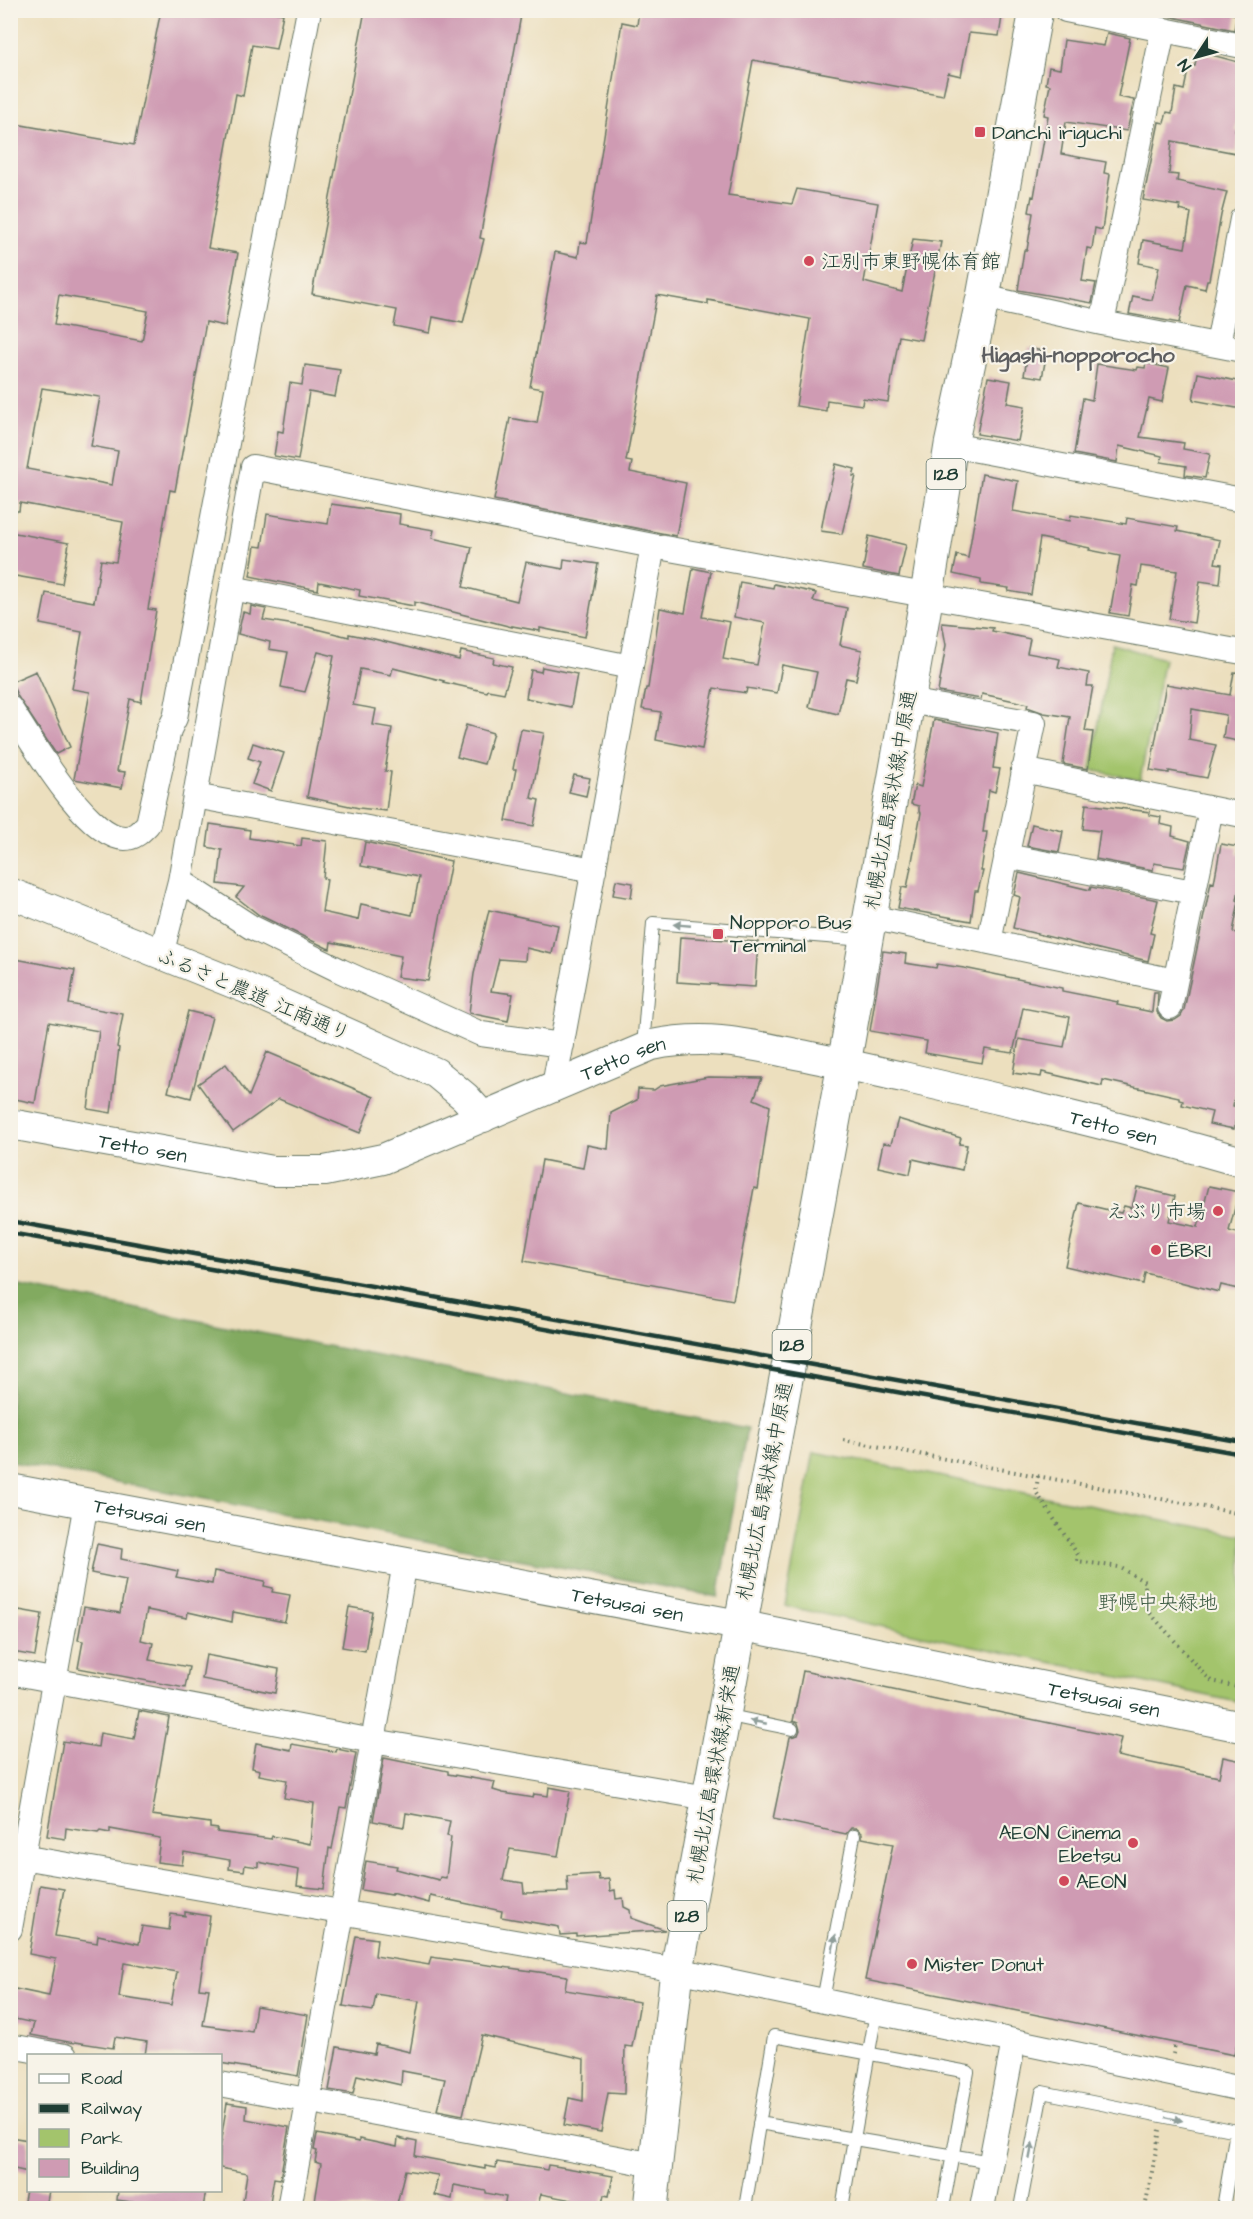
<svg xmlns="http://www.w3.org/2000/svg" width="1253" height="2219" viewBox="0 0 1253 2219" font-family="'Architects Daughter','Klee One',sans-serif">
	<rect width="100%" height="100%" fill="#f7f3e8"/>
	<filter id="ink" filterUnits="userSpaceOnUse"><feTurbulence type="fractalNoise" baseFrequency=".0167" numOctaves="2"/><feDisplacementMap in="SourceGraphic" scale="12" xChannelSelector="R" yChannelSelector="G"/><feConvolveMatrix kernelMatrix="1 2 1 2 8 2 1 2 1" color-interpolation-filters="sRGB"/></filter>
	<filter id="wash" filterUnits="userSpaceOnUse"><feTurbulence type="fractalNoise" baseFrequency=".008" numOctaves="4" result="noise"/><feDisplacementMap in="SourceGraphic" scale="24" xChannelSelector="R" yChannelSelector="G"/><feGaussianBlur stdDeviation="1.35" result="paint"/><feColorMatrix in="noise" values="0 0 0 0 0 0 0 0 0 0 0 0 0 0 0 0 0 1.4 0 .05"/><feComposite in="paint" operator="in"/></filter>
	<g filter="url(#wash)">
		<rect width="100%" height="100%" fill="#ecdfbe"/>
		<path fill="#a3c46c" stroke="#618050" stroke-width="1.5" d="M1112,644l52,15 -24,121 -49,-10z
			M814,1452l428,83v168l-457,-97z"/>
		<path fill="#82aa60" stroke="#50744a" stroke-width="1.5" d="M10,1284l737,144 -29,169 -707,-135z"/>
		<g id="blocks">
			<path fill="#cf9bb3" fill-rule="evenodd" d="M161,10h104l18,4 -7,35 -24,-4 -9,51 -7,-2 -28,154 30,5 -13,73 -19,-4 -31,169 -5,-1 -22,119 8,1 -15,92 -11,-3 -13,72 8,1 -3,16 -48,-9 16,-87 -18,-3 10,-57 -42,-8 6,-31 48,9 7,-42 15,2 7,-40 -103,-19 -1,8h-9v-388l124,22zM59,295l89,16 -6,30 -88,-16zM42,388l58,9 -9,49 27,5 -6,34 -85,-16z
				M365,10h157l-42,228 4,1 -21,84 -30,-6 -3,16 -36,-7 3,-16 -85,-16z
				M639,10h364l-4,26 -30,-3 -8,43 -13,-3 -5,22 -190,-35 -25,135 64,9 5,-15 81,14 -14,79 38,10 11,-53 28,3 -20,98 -22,-4 -11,66 -25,-4 -1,7 -35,-5 -1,11 -30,-5 14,-87 -102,-19v4l-51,-9 -31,166 6,1 -2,10 56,11 -10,53 -182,-36 16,-82 27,5 6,-34 -13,-2 25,-135 23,5 2,-15 7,1 35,-221 15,3z
				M1149,10h69l19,5 -3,15 -85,-18z
				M1107,33l23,5 -12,59 16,3 -7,31 -61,-9 -5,32 45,8 -2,11 6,1 -8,56 -7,-2 -3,21 -5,-1 -5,33 14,2 -4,20 -74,-13 6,-40h3l6,-37 -4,-1 3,-16 2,1 14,-81 -4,-1 6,-30 -4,-1 3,-17 11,2 4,-29 40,6z
				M1197,51l45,12v31l-7,37h5l-4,22 -64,-12 -3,33 9,1 -1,6 50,11 -6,23 -12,65h-2l-2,9 -18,-4 -8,38 -50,-9 4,-18 19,4 7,-33 -20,-4 4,-23 42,8 6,-35 -11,-3 1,-4 -38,-6 16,-78 5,1 3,-11 5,1 4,-25 8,2 5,-25 6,1z
				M1029,348l18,4 -5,26 -18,-3z
				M1146,363l23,5 -7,34 -13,-3 -9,38 44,6 -1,6 27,5 -5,24 -20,-3 1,-9 -25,-4 1,-6 -43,-10 -2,16 -43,-8 9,-56 9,2 5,-36 40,6 1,-3 7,1z
				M305,365l35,5 -5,27 -26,-5 -11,68 -24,-4 4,-25 5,1 7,-49 12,2z
				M1198,373l44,9v27l-49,-9z
				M988,377l23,4 -4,22 18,3 -7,35 -41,-7z
				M836,464l19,5 -2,7h3l-14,58 -21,-3 4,-22z
				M982,474l36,7 -5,30 57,10 1,-6 55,9 1,-6 51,9 -1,4 43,9 -5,23 7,1 -2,20 -20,-3 -6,42 -25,-4 8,-48 -36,-5 -3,20 -5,-1 -5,31 -18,-3 10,-57 -31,-6 1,-2 -50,-10 -9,57 -23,-4 1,-3 -28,-4v-4l-28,-6 4,-19 11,3z
				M331,504l69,10 -1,10 35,6 -2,8 40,9 -9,40 54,14 9,-39 37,7 1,-10 34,5 -13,73 -45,-9v3l-28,-5v1l-98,-25v4l-55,-10 1,-6 -41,-8 -1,8 -68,-14 5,-30 7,1 5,-33 61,10z
				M10,532l59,11 -7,41 -52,-9z
				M869,536l37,9 -7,31 -36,-7z
				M693,568l18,4 -9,45 28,5 -7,37 34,6 8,-42 -31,-6 6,-35 33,6 1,-4 42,9 -3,8 34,7 -7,37 22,5 -6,30 -10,-2 -8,36 -29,-7 8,-35 -35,-7 -5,28 -30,-5 -1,5 -32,-5 -12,61 -46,-9 5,-28 -19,-3 4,-21h2l12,-80 25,5z
				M251,606l15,3 -3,11 45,7 41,10v-3l25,5 85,21 2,-9 33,7 -1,5 19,4 -8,26 -16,-3 -1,2 -44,-10 1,-1 -51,-13 -2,7 -31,-6 -7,36 23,4 -3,16 19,3 -7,43 6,1 -5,39 -27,-3 -52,-11 27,-141 -16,-4 -13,40 -24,-5 7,-35 -19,-3 1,-7 -32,-8 5,-22 7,2z
				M942,623l51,5 -1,3 38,8 -3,14 33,6 -2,8 31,6 -2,13h6l-8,45 8,1 -5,37 -25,-5 7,-47 -26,-4 -17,-6 1,-3 -46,-10 -1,5 -43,-7 8,-47z
				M542,667l35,7 -6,33 -45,-9 5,-28 10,2z
				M36,671l34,76 -14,7 -38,-57 -7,-15z
				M1234,672l8,1v69l-19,-4 3,-23 -34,-6 -3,31 27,5 -9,33 -38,-7v2l-19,-3 16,-86 64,11z
				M934,720l64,13 -5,35 7,1 -5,23 -6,-2 -6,42h4l-6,39h2l-5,20h-3l-4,30 -73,-13 4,-21 5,1 14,-75 -2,-1v-6l-8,-2 4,-19 6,2z
				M466,725l27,8 -9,31 -27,-7z
				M521,729l23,4 -13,65 8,2 -5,26 -28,-5 10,-52h-3z
				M253,743l31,10 -13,38 -19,-7 8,-22 -12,-4z
				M574,775l16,3 -4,18 -17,-4z
				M1086,804l64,8 -1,3 12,2 -1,7 13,3 -1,9 18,5 -6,27 -30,-5 -1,7 -57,-11 4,-28 -17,-2z
				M210,824l40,6 -1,8 52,8 1,-8 25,3 -4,37 4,1 -5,33 36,8 3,-16 51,11 7,-38 -58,-11 4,-24 86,19 -23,120 -31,-4 4,-21 -70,-14 -1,7 -3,-1 -68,-33 -23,-18 8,-10 -26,-3 4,-34 -15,-3z
				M1032,824l31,7 -4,21 -32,-6z
				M1221,844l17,3 -1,7 5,1v16l-5,29 2,1 -6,31 9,2v120l-9,52 5,1 -4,22 -25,-5 3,-12 -30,-7 1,-4 -4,-1v-3l-76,-17 -1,6 -60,-14 -1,5 -28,-4 6,-34 45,8 6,-30 -47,-9 -10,45 -28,-4 -3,14 -57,-10 2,-12 -57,-10 13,-80 23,3 -1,9 31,5 1,-4 27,4 98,20v3l56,11 -1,3 35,7 2,-20h4l-1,20 4,6 6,3 8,-1 6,-4 3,-6 27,-128 3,1z
				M1019,873l71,17 1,-3 67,13 -8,33 4,1 -6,27 -135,-33 7,-31 -6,-2z
				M616,880l17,3 -2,15 -18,-3z
				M489,910l69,15 -6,29 -26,-6 -1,13 -26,-2 -8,32 22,3 -5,27 -39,-8 5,-39z
				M680,937l78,5 -3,45 -78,-5z
				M10,958l65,12 -6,34 54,10 -6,33 2,1 -8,65 -23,-4 11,-78 -50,-9 -14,81 -25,-5z
				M188,1011l24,6 -21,81 -23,-6z
				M267,1052l107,45 -14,36 -81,-34 -46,33 -35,-48 28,-20 23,32z
				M708,1077l54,1 -8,21 16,7 -12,83 -4,-1 -21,112 -209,-39 18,-101 41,8 4,-23 21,4 3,-36 26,-13 1,-11 16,1 6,-4z
				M898,1119l63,19 -2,6 8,1 -5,25 -49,-11 -3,15 -32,-7 5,-24 8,1z
				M1209,1186l30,6 -10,39 13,3v56l-21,-5 -2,7 -74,-19 -2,11 -78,-18 14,-63 42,10 3,-7 8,2 5,-21 38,9 -6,25 29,6z
				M97,1544l25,5 -1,10 57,12 -2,6 36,7 2,-13 51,10 -1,5 9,2 -1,4 18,3 -5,27 -52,-10 -1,10 -44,-10 -1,6 -40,-8 -6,30 12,3 -4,17 40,7 -4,21 -107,-20 5,-27 -5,-1 6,-33 36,6 6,-33 -35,-7z
				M349,1607l23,4 -7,40 -23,-4z
				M19,1610l23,4 -7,42 -23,-4z
				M206,1655l73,14 -4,24 -73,-14z
				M803,1671l318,67 -4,18 102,21 4,-20 19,4v158l-5,25 5,1v99l-5,-1 -3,12 -369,-75 28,-136 -31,-6v-5l-6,-5h-5l-5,6 -73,-15 17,-82 8,-2 2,-5 -2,-7 -5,-2z
				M139,1711l30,6 -17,98 58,8v5l8,1 -1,3 54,7 1,-3 38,8 4,-41 -30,-5 3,-18 -28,-5 1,-5 -8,-2 4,-25 35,7 1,-6 44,8 1,-3 19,4 -10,55 -6,-1 -8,42 -3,-1 -5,41 -27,-3 2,-16 -41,-8v5l-13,-2 -1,6 -15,-2 1,-9 -46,-8 -2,13 -25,-3 3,-24 -50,-9v4l-10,-2 -2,2 -32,-5 -1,11 -18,-3 16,-95 35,6 2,-14 34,6z
				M384,1758l64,13v3l47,8 -2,8 10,3 30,5 1,-4 14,2 1,-9 21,4 -12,65 -48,-7 -7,31 20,3 1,10 44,-1 -1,-16 31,-2 1,6 10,-1 1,12 5,-1 1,9 7,-1 1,9 6,3 1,8 34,12 -89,6v-2l-16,1 -1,-8 -58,-10 1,-6 -72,-15 -1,7 -37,-10v2l-31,-5 5,-29 31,5 -1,3 43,11 1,-3 6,1 5,-41 -4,-1 3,-15 -44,-8 -2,14 -31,-6z
				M40,1885l24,4 -9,47 42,7 1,-8 41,9 3,-18 27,4 2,-16 14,2v-4l25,4 -11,72 10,1 -6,36 49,7 4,-26 52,9 -10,61 -78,-13v-8h-75l2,-13 -32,-5 -2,11 -38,-6 -1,1 -43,-8 3,-12 -24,-5v-7l5,-22 34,7 7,-37 -27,-5zM124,1963l53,9 -6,33 -52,-8z
				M356,1936l21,3 -2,17 54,9 2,-8 136,19 -2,14 75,12 -8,45 -7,-1 -1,48 -16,-1 -7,39 -37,-7 5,-27 14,3 1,-42 -102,-24 -19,80 -26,-5 8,-31 -43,-8 -1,14 -44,-10 -4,19 -24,-4 8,-43 37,7 2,-10 34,8 9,-51 -43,-7 -3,17 -30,-5z
				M227,2103l20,3 -1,13 43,8 -9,52 -6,-1 -5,30h-27l5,-35 -27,-5v-20l3,-15h-1z
				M317,2134l42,8v-3l38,8 1,-9 19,4 -2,14 70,13v-3l11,2 1,-6 50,8 1,-5 7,1 58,10 -4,20 -5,-1 -3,13h-31l2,-8 -31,-6 -4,14h-33l2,-11 -20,-4v-2l-32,-6 -2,14 -18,-4 4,-20 -33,-5 -9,38h-82l7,-44 -6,-2 2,-11 -3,-1z
				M10,2137l18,3v32l-18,-4z
				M26,2190h23l-3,18 -23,-2z
				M118,2190h88l-3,18h-30l-56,-8z"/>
		</g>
	</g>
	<g filter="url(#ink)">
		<use href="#blocks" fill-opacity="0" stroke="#677664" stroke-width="1.5"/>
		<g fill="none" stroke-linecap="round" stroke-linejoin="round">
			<g stroke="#677664" stroke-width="14">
				<path id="service" d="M643,1047l10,-124 211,17
					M725,1715l67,14
					M823,2000l31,-164
					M759,2123l232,39
					M745,2208l29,-172 194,36 -25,136
					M842,2208l34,-196
					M1020,2208l22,-116 194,39 -13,77"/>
			</g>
			<g stroke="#677664" stroke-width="26">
				<path id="minor" d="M1066,10l176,36
					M983,297l119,26 140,27
					M1102,323l61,-292
					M1218,345l24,-126
					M951,445l291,55
					M232,588l399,79
					M908,701l126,22 -45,219
					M10,708c19,29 77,131 115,130 10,0 16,-7 23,-14l21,-94 6,-12 134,-708
					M1023,770l219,45
					M195,796l399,74
					M1006,856l187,36
					M180,881l71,46 90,44 140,63 81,11
					M870,917l305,64
					M161,955l19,-74 73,-414 400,79 589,106
					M1170,1007l41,-198
					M554,1086l99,-540
					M10,1672l363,69 335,57
					M10,1855l667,115 565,119
					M10,1929l76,-426
					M10,2046l55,10
					M220,2084l435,81
					M289,2208l116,-645
					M982,2208l32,-167"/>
			</g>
			<g stroke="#677664" stroke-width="32">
				<g id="tertiary">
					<path d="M10,893l236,95 190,85 29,24 18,20"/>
					<path id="s1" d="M10,1124l263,47h52l58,-12 269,-114c54,-11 91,-2 144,9 36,7 71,15 107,23 114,26 227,52 339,85"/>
					<path id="s2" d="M10,1489l729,136 503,102"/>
				</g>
			</g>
			<g stroke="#677664" stroke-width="35">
				<path id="primary" d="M651,2208l26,-238 167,-906 83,-470 24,-149 32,-148 53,-287"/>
			</g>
			<path stroke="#677664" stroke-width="4" stroke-dasharray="1.5 4.5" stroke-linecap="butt" d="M843,1440l399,74
				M1038,1476l-2,16 42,63 -1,6 42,6 26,15 -1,24 59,67 9,8 30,7
				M1173,2054l2,-10
				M1145,2208l15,-78"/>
			<use href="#service" stroke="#fff" stroke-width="12"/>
			<use href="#minor" stroke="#fff" stroke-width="24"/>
			<use href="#tertiary" stroke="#fff" stroke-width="30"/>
			<use href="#primary" stroke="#fff" stroke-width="33"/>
			<path stroke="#1f3d34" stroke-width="4.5" d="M10,1221l1232,221
				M10,1233l1232,221"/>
		</g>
		<defs><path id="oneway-solid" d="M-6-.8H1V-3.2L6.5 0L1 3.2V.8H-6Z" transform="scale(1.5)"/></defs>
		<g fill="#8f9e9a">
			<use href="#oneway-solid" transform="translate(682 925) rotate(-175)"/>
			<use href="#oneway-solid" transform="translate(758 1722) rotate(-169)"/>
			<use href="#oneway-solid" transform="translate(834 1943) rotate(-79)"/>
			<use href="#oneway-solid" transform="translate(1174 2119) rotate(12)"/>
			<use href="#oneway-solid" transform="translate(1031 2151) rotate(-79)"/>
		</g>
	</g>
	<g fill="#d1495b" stroke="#f7f3e8" stroke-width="2">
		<rect x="974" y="126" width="12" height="12" rx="3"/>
		<circle cx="809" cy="261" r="6"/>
		<rect x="712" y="928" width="12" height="12" rx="3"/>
		<circle cx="1218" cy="1211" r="6"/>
		<circle cx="1156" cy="1250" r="6"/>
		<circle cx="1133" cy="1843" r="6"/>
		<circle cx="1064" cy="1881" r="6"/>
		<circle cx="912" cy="1964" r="6"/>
	</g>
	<g text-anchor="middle" stroke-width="4.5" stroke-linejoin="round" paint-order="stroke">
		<g fill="#f7f3e8" stroke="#60746a" stroke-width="1.5">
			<rect x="926.5" y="459" width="39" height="30" rx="4.5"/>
			<rect x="772.5" y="1330" width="39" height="30" rx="4.5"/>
			<rect x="667.5" y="1901" width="39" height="30" rx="4.5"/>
		</g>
		<g font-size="18" font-weight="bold" fill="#1f3d34">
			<text x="946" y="480">128</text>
			<text x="792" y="1351">128</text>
			<text x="687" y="1922">128</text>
		</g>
		<g font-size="20" fill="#1f3d34" stroke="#f7f3e8" text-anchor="start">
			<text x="992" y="139">Danchi iriguchi</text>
			<text x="821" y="268">江別市東野幌体育館</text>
			<text x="730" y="929">Nopporo Bus<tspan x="730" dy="23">Terminal</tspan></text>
			<text x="1206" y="1218" text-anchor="end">えぶり市場</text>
			<text x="1168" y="1257">ËBRI</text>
			<text x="1121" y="1839" text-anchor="end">AEON Cinema<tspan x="1121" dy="23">Ebetsu</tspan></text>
			<text x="1076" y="1888">AEON</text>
			<text x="924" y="1971">Mister Donut</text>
		</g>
		<g font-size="20" fill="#1f3d34" stroke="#f7f3e8">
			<text transform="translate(890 800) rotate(-80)" y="7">札幌北広島環状線;中原通</text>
			<text transform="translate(254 994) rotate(23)" y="7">ふるさと農道 江南通り</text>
			<text dy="7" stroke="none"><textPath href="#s1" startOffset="639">Tetto sen</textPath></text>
			<text dy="7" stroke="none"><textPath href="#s1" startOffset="1142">Tetto sen</textPath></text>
			<text dy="7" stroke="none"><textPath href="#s1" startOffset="135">Tetto sen</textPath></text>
			<text transform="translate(764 1491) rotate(-79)" y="7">札幌北広島環状線;中原通</text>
			<text dy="7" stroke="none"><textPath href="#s2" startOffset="142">Tetsusai sen</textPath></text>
			<text dy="7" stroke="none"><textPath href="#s2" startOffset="628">Tetsusai sen</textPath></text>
			<text dy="7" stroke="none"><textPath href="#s2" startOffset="1114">Tetsusai sen</textPath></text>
			<text transform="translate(713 1774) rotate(-80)" y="7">札幌北広島環状線;新栄通</text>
		</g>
		<g font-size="20" fill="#39583f" stroke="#f7f3e8">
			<text x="1158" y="1609">野幌中央緑地</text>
		</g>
		<g font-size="22" font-weight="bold" fill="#5d5e60" stroke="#f7f3e8">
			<text x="1078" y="362">Higashi-nopporocho</text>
		</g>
	</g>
	<rect width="1253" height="2219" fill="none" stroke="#f7f3e8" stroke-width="36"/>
	<rect x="27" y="2054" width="195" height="138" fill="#f7f3e8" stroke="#a1aaa0" stroke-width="1.5"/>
	<rect x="39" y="2074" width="30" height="9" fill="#ffffff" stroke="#a1aaa0" stroke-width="1.5"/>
	<text x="81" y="2084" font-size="18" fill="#1f3d34">Road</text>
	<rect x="39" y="2104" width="30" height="9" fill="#1f3d34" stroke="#a1aaa0" stroke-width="1.5"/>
	<text x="81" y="2114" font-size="18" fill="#1f3d34">Railway</text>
	<rect x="39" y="2129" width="30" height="18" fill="#a3c46c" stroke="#a1aaa0" stroke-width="1.5"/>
	<text x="81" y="2144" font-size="18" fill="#1f3d34">Park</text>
	<rect x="39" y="2159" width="30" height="18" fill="#cf9bb3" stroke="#a1aaa0" stroke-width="1.5"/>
	<text x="81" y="2174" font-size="18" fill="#1f3d34">Building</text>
	<g transform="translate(1196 57) rotate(234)" stroke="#f7f3e8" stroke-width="4.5" paint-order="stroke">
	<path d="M0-4.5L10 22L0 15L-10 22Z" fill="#1f3d34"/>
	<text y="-9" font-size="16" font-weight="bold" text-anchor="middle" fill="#1f3d34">N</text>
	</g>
</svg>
